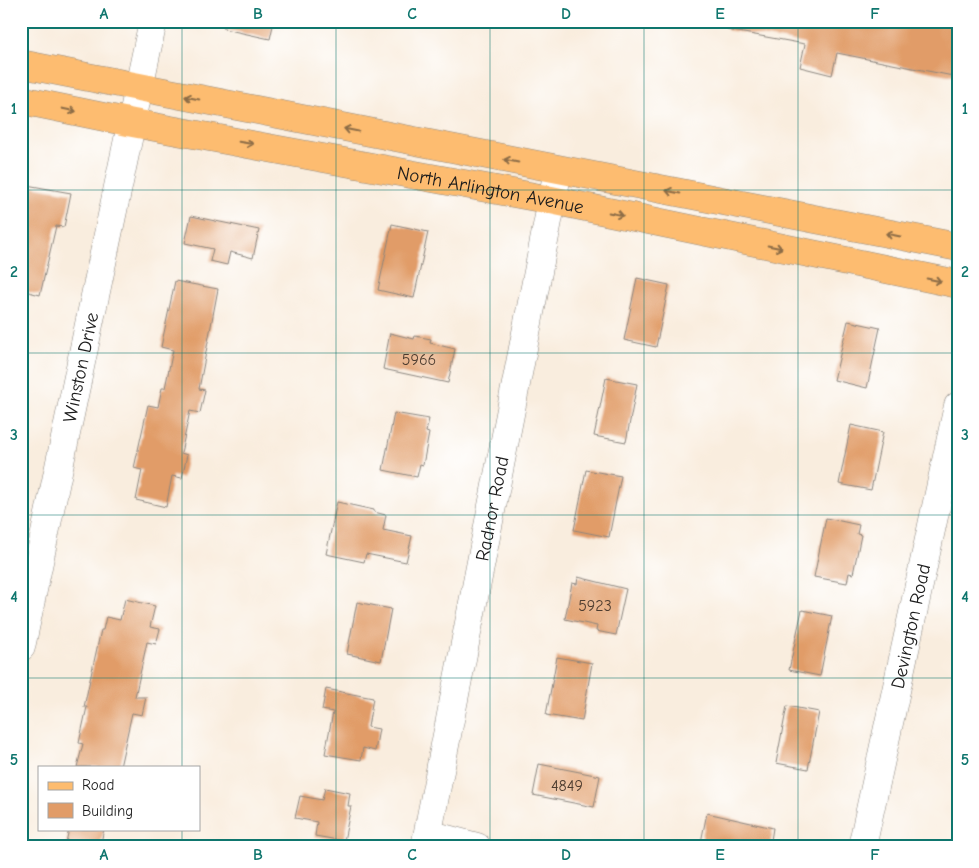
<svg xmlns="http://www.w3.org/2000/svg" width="979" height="868" viewBox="0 0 979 868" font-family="'Comic Neue',sans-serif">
	<rect width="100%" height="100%" fill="#fff"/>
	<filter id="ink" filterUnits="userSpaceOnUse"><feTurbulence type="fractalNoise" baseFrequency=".02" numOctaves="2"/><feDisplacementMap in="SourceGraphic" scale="10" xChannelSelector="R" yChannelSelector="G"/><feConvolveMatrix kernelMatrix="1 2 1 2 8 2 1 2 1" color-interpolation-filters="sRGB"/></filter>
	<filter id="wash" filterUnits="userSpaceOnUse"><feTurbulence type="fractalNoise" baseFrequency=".0096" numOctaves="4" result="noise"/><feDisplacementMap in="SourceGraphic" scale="20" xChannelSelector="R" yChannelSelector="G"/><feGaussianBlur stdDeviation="1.12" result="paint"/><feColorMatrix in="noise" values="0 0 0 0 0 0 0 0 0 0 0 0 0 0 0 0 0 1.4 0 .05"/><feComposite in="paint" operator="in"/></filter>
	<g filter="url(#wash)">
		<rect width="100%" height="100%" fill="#f9edde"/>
		<g id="blocks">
			<path fill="#e19c68" d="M224,21h50l-4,18 -46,-10z
				M728,21h230v56l-121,-24 -5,22 -32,-8 5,-23 -78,-14z
				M21,184l50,9 -7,34 -8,-1 -16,69 -19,-5z
				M191,216l68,14 -6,28 -23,-6 -3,13 -17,-4 3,-12 -28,-6z
				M392,224l36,8 -14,66 -36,-8z
				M637,278l32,7 -13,62 -32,-7z
				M175,281l43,8 -19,100 6,1 -5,23 -10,-2 -9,42 6,2 -5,23 -10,-2 -6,31 -30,-7 6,-30 -8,-2 14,-63 10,2 4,-19h3l8,-38 -12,-3z
				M848,321l32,7 -13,60 -33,-8z
				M390,333l24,6 1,-3 16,3 -1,4 25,6 -7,34 -65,-14z
				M606,378l31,6 -11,58 -32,-6z
				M394,413l35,6 -3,13 3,1 -6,32 -3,-1 -3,13 -34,-7z
				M851,425l32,7 -12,58 -32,-6z
				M586,470l35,6 -12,61 -35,-7z
				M337,502l37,8v2l12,3 -3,15 29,6 -6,26 -40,-8 -2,8 -38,-8z
				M826,518l33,7 -2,9 4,1 -8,39 -4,-1 -2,10 -33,-6z
				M578,577l48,12 -10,46 -20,-4 1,-5 -32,-7 7,-36 5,1z
				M125,599l30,7 -5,21 10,2 -4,15 -9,-2 -12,55h11l-4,18 -10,-2 -12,54h-43l6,-23 -4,-1 8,-36h-3l17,-77h2l3,-13 14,3z
				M357,602l34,7 -10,52 -34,-7z
				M802,610l30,6 -12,60 -31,-6z
				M557,657l35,6 -10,58 -36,-6z
				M326,689l47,9 -5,29 11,2 -4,22 -12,-3 -2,12 -36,-6 8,-42 -11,-2z
				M787,706l32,6 -11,57 -32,-6z
				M539,764l61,12 -6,31 -61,-12z
				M325,788l25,5 -2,13h3l-7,35 -29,-5 2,-14 -22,-4 5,-22 22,4z
				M707,813l66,15 -3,19h-70z
				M69,829h35l-4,18h-35z"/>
		</g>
	</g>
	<g filter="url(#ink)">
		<use href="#blocks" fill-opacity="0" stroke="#8a847d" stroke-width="1"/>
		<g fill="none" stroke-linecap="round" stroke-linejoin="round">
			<g stroke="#8a847d" stroke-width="29">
				<g id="minor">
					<path id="s1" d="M21,647l132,-626"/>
					<path d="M428,834l49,13"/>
					<path id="s2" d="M425,847l133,-677"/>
					<path id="s3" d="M862,847l96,-441"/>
				</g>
			</g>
			<g stroke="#8a847d" stroke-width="29">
				<g id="major">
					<path d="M21,64l937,183"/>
					<path id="s4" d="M21,100l112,23 418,77 407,84"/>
				</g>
			</g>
			<use href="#minor" stroke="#fff" stroke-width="28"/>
			<use href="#major" stroke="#fdbc6f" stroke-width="28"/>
		</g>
		<defs><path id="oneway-shaft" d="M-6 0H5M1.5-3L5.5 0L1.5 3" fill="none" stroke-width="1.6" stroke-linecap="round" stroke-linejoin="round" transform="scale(1.25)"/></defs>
		<g stroke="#8c6c46">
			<use href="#oneway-shaft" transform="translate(192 98) rotate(-169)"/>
			<use href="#oneway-shaft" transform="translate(69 110) rotate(12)"/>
			<use href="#oneway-shaft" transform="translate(351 130) rotate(-169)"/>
			<use href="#oneway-shaft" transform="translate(246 143) rotate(10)"/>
			<use href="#oneway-shaft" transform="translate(511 161) rotate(-169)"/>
			<use href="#oneway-shaft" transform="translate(673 192) rotate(-169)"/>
			<use href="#oneway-shaft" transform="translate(616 214) rotate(12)"/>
			<use href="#oneway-shaft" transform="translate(893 235) rotate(-169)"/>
			<use href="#oneway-shaft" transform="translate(775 247) rotate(12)"/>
			<use href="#oneway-shaft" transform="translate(934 280) rotate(12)"/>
		</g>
	</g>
	<path fill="none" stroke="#0f766e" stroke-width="1" stroke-opacity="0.55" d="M182,21v746M336,21v826M490,21v826M644,21v826M798,21v826M21,190h937M21,353h937M21,515h937M21,678h937M182,829v18"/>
	<g text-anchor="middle" stroke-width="4" stroke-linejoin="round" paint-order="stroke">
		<g font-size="16" fill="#4d3c2f">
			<text x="419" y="365">5966</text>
			<text x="595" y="611">5923</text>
			<text x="567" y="791">4849</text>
		</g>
		<g font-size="19" fill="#1c1c1c" stroke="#fff">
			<text dy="7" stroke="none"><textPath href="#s4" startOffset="478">North Arlington Avenue</textPath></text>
			<text dy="7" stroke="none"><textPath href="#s1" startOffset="286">Winston Drive</textPath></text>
			<text dy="7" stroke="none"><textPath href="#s2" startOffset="345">Radnor Road</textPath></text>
			<text dy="7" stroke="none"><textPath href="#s3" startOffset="226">Devington Road</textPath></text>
		</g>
	</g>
	<rect width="979" height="868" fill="none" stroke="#fff" stroke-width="55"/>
	<rect x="38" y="766" width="162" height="65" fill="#ffffff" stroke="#a4a4a4"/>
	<rect x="48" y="782" width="25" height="8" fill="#fdbc6f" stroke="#a4a4a4"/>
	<text x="82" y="790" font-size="15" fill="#1c1c1c">Road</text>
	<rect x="48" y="803" width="25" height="15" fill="#e19c68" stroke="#a4a4a4"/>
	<text x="82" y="816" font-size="15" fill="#1c1c1c">Building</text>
	<rect x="28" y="28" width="924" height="812" fill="none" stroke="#0f766e" stroke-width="2"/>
	<g font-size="16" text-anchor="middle" font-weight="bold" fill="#0f766e">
		<text x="104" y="19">A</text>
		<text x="258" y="19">B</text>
		<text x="412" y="19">C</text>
		<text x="566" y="19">D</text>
		<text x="720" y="19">E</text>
		<text x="875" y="19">F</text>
		<text x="14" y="114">1</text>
		<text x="965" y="114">1</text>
		<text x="14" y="277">2</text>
		<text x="965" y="277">2</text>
		<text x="14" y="440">3</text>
		<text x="965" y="440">3</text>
		<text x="14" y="602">4</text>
		<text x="965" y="602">4</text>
		<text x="14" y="765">5</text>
		<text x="965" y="765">5</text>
		<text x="104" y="860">A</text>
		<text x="258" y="860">B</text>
		<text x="412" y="860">C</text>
		<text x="566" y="860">D</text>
		<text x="720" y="860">E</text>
		<text x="875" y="860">F</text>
	</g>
</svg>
